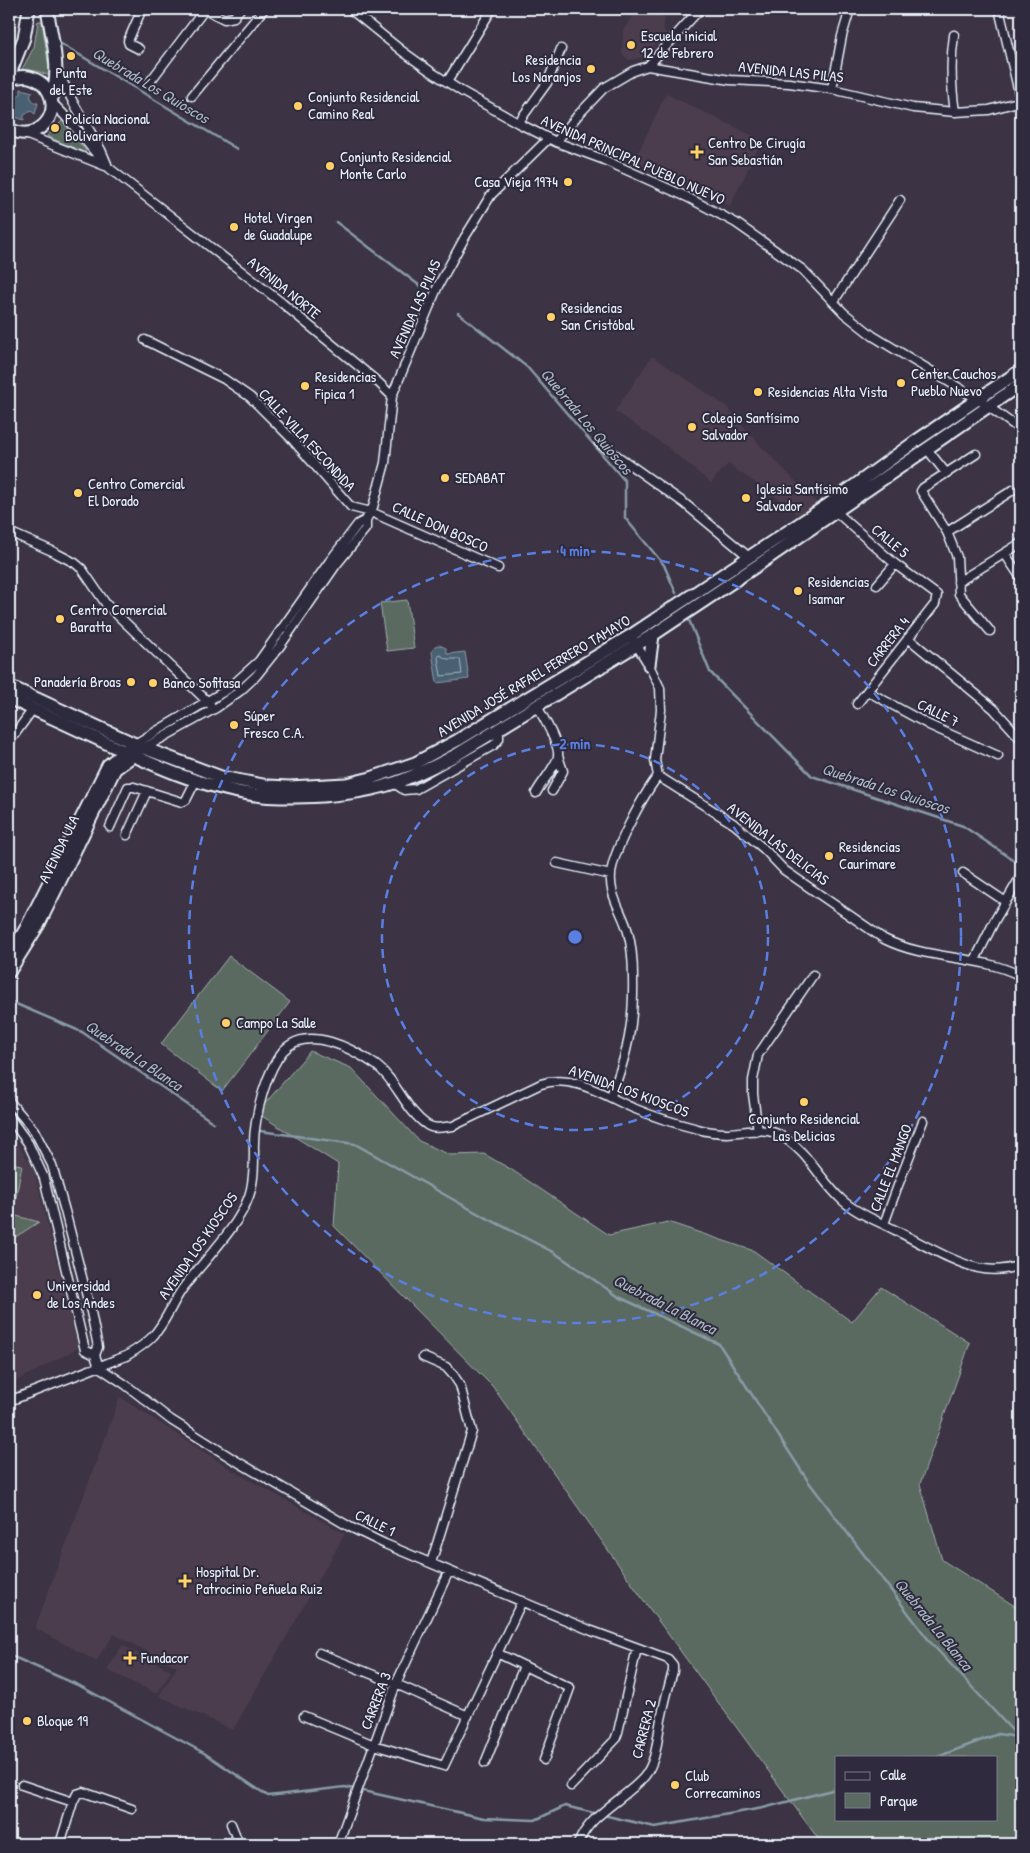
<svg xmlns="http://www.w3.org/2000/svg" width="1030" height="1853" viewBox="0 0 1030 1853" font-family="'Patrick Hand',sans-serif">
	<rect width="100%" height="100%" fill="#3c3344"/>
	<filter id="ink" filterUnits="userSpaceOnUse"><feTurbulence type="fractalNoise" baseFrequency=".02" numOctaves="2"/><feDisplacementMap in="SourceGraphic" scale="10" xChannelSelector="R" yChannelSelector="G"/><feConvolveMatrix kernelMatrix="1 2 1 2 8 2 1 2 1" color-interpolation-filters="sRGB"/></filter>
	<g filter="url(#ink)">
		<path fill="#4b3e4d" d="M636,9h10l19,10 -2,10 3,4v3l-7,9h-5l1,9 -26,6 -7,-6 1,-23z
			M666,94l96,46 -32,66 -48,-22 -49,-21z
			M652,356l74,50 33,38 59,60 -19,12 -23,-19 -48,-33 -17,19 -44,-36 -52,-36z
			M9,1130l25,40 44,178 -69,37v-144l29,-19 -29,-8z
			M120,1397l112,73 113,64 -112,196 -74,-34 18,-29 -63,-33 -18,27 -61,-33z
			M122,1645l49,26 -14,23 -50,-24z"/>
		<path fill="#5a6a61" stroke="#a1aeac" fill-rule="evenodd" d="M38,21h4l8,55 -13,-5h-16l13,-24z
			M64,119l8,15 14,17 -2,2 -37,-17z
			M407,600l7,48 -27,3 -7,-48z
			M229,956l61,46 -68,89 -61,-47z
			M310,1051l41,17 68,73 31,14 34,-1 28,16 97,65 59,-13 86,29 98,71 29,-35 89,56 -50,141 22,76 79,50v234h-199l-168,-229 -161,-228 -159,-161 4,-62 -81,-51zM836,1757h160v62h-160z
			M9,1163l13,2 -7,38 -6,-1z
			M9,1214l30,8 -30,19z"/>
		<path fill="#496172" stroke="#899ba8" d="M21,89l12,3 -3,4 4,7h4l-3,11 -4,-3 -7,4v5l-11,-4 3,-4 -4,-6h-3v-8l2,-3 3,3 7,-4z
			M439,645l7,3 1,6 18,-2 4,27 -32,4 -5,-31 3,-6z"/>
		<g fill="none" stroke-linecap="round" stroke-linejoin="round">
			<path stroke="#a8b7c2" stroke-width="1" d="M440,655l7,4h13l2,15 -21,2 -3,-18z"/>
			<path stroke="#899ba8" stroke-width="2.5" d="M58,42l179,107
				M336,222l84,64
				M458,313l69,54 98,114v37l39,47 12,28
				M689,620l21,52 102,104 151,50 58,39
				M9,1001l73,31 132,91
				M260,1131l95,13 122,69 78,40 64,44 100,47 89,137 123,162 90,97
				M9,1655l71,31 124,67 64,43 77,-9 139,31 51,2 30,-14 33,8
				M937,1757l61,-23 19,3
				M603,1815l52,12 108,-19 73,-19"/>
			<path stroke="#56505f" stroke-width="8" stroke-dasharray="8 4" stroke-linecap="butt" d="M369,15l4,-6"/>
			<g stroke="#e8f1f8" stroke-width="11">
				<path id="street" d="M350,9l52,42 28,20 31,20 57,32 38,19 46,17 85,38 49,26 67,47 41,43 29,23 106,64 42,30
					M999,9l22,92
					M954,35c-4,26 -3,50 1,77
					M139,49l-10,-5 -1,-3 14,-32
					M648,66l52,-57
					M57,70l16,32 28,48 6,14
					M447,82l45,-73
					M149,83l56,-74 19,10 10,-2 6,-8
					M832,89l10,-53 8,-27
					M192,96l72,-87
					M52,103c22,19 37,45 57,65l173,135 97,80 13,13
					M518,123l29,-40 14,-34
					M25,134l80,32
					M556,142l22,-27 26,-27 29,-17 15,-5 82,14 59,3 43,6 81,19 42,4 34,-2 32,-9
					M834,301l66,-101
					M145,340l79,39 26,18 41,41 60,69 20,5 127,56
					M599,443l85,60 65,54
					M927,449l19,24
					M976,454l-53,34 -2,3 26,41 10,25 2,37 31,37
					M834,510l61,54 42,31 -2,9 -78,100
					M9,532l43,19 23,12 7,6 24,35 104,100
					M947,532l66,-42
					M1005,554l16,24
					M958,582l63,-39
					M877,585l18,-21
					M908,638l86,71 27,30
					M634,641l15,24 11,23 1,22 -6,50 3,16
					M867,691l62,34 69,31
					M9,742l24,-33
					M135,744l93,-55 31,-28 70,-99 29,-38 8,-4
					M144,748l72,-40 24,-17 16,-15 24,-30 56,-81 30,-37v-8l7,-13 12,-44 7,-67 46,-110 27,-49 26,-42 57,-56
					M658,776l76,48 30,25 20,21 100,69c44,22 94,15 137,37
					M394,783l10,7 12,-1 78,-44 5,-6v-11
					M552,791l11,-20 -5,-15
					M536,793c5,-10 21,-28 22,-37 2,-11 -15,-39 -21,-50
					M110,827l18,-40h6l48,15 4,-2 10,-20
					M127,835l20,-44
					M557,863l54,12
					M963,873l43,29
					M975,960l20,-40 26,-44
					M611,1096c17,-43 23,-72 22,-118 0,-15 -1,-31 -5,-46 -5,-19 -19,-36 -17,-57 1,-23 33,-81 47,-99
					M9,1101l25,29 18,35 13,46 26,101 7,35 -3,8 4,12
					M9,1117l19,26 16,35 41,172 10,5
					M758,1131l-5,-37v-14l5,-25 55,-80
					M884,1224l13,-36 26,-67
					M423,1357l23,10 8,9 6,9 12,46 -41,132
					M99,1367l27,18 45,35 62,39 117,68 35,17 207,87 76,28 5,6v6c-4,14 -8,29 -11,44 -5,20 -4,45 -18,62 -20,23 -55,37 -66,67
					M9,1401l117,-45c10,-6 20,-12 27,-20 13,-14 19,-33 30,-48 21,-28 55,-60 66,-92 5,-14 5,-31 5,-45 -1,-21 3,-39 9,-59 4,-13 11,-30 20,-41 25,-27 70,-2 93,14 21,16 29,45 51,60 8,5 17,2 26,1l88,-42c31,-11 64,12 92,24 19,8 41,15 61,20 10,3 23,5 34,5 18,-1 39,-7 55,4 25,15 38,44 59,63 14,13 36,21 53,30 22,11 66,37 89,39 13,2 25,0 37,-4
					M319,1653l77,31 72,32
					M497,1653l73,35 -26,72
					M304,1716l70,29 70,21 78,-165
					M485,1763l39,-97
					M22,1785l51,17
					M571,1786l44,-46 3,-8 19,-84
					M231,1824l8,20
					M60,1844l13,-42 4,-8 6,-2 49,17
					M139,1844l1,-1
					M338,1844l58,-160 53,-113"/>
			</g>
			<g stroke="#e8f1f8" stroke-width="15">
				<path id="secondary" d="M47,9c5,29 14,59 5,89
					M9,76l15,-38 5,-29
					M9,80c37,-17 61,34 26,51 -9,4 -18,2 -26,-2
					M649,665l4,-30
					M9,686l135,62 77,29 47,9 21,1 57,-3 25,-6 44,-15 43,-23 172,-104 199,-132 87,-63 105,-71
					M9,698c27,13 55,25 82,38 55,26 111,53 172,60 20,2 40,1 60,0 24,-2 48,-5 71,-13 22,-7 42,-18 62,-28l197,-120 108,-72 260,-179
					M9,956l16,-26 83,-165 21,-17
					M9,972l30,-48 76,-155 22,-16"/>
			</g>
			<use href="#street" stroke="#2f2a3d" stroke-width="8"/>
			<use href="#secondary" stroke="#2f2a3d" stroke-width="11"/>
		</g>
	</g>
	<g fill="none" stroke="#5a7fe2" stroke-width="2.5" stroke-dasharray="9 6">
		<circle cx="575" cy="937" r="193"/>
		<circle cx="575" cy="937" r="386"/>
	</g>
	<g fill="#ffd166" stroke="#2f2a3d" stroke-width="2">
		<circle cx="631" cy="45" r="5"/>
		<circle cx="71" cy="56" r="5"/>
		<circle cx="591" cy="69" r="5"/>
		<circle cx="298" cy="106" r="5"/>
		<circle cx="55" cy="128" r="5"/>
		<path d="M694.5 144.5h5v5h5v5h-5v5h-5v-5h-5v-5h5z"/>
		<circle cx="330" cy="166" r="5"/>
		<circle cx="568" cy="182" r="5"/>
		<circle cx="234" cy="227" r="5"/>
		<circle cx="551" cy="317" r="5"/>
		<circle cx="901" cy="383" r="5"/>
		<circle cx="305" cy="386" r="5"/>
		<circle cx="758" cy="392" r="5"/>
		<circle cx="692" cy="427" r="5"/>
		<circle cx="445" cy="478" r="5"/>
		<circle cx="78" cy="493" r="5"/>
		<circle cx="746" cy="498" r="5"/>
		<circle cx="798" cy="591" r="5"/>
		<circle cx="60" cy="619" r="5"/>
		<circle cx="131" cy="682" r="5"/>
		<circle cx="153" cy="683" r="5"/>
		<circle cx="234" cy="725" r="5"/>
		<circle cx="829" cy="856" r="5"/>
		<circle cx="226" cy="1023" r="5"/>
		<circle cx="804" cy="1102" r="5"/>
		<circle cx="37" cy="1295" r="5"/>
		<path d="M182.5 1573.5h5v5h5v5h-5v5h-5v-5h-5v-5h5z"/>
		<path d="M127.5 1650.5h5v5h5v5h-5v5h-5v-5h-5v-5h5z"/>
		<circle cx="27" cy="1721" r="5"/>
		<circle cx="675" cy="1785" r="5"/>
	</g>
	<g text-anchor="middle" stroke-width="4" stroke-linejoin="round" paint-order="stroke">
		<g font-size="15" fill="#e8f1f8" stroke="#2f2a3d" text-anchor="start">
			<text x="641" y="41">Escuela inicial<tspan x="641" dy="17">12 de Febrero</tspan></text>
			<text x="581" y="65" text-anchor="end">Residencia<tspan x="581" dy="17">Los Naranjos</tspan></text>
			<text x="71" y="78" text-anchor="middle">Punta<tspan x="71" dy="17">del Este</tspan></text>
			<text x="308" y="102">Conjunto Residencial<tspan x="308" dy="17">Camino Real</tspan></text>
			<text x="65" y="124">Policía Nacional<tspan x="65" dy="17">Bolivariana</tspan></text>
			<text x="708" y="148">Centro De Cirugía<tspan x="708" dy="17">San Sebastián</tspan></text>
			<text x="340" y="162">Conjunto Residencial<tspan x="340" dy="17">Monte Carlo</tspan></text>
			<text x="558" y="187" text-anchor="end">Casa Vieja 1974</text>
			<text x="244" y="223">Hotel Virgen<tspan x="244" dy="17">de Guadalupe</tspan></text>
			<text x="561" y="313">Residencias<tspan x="561" dy="17">San Cristóbal</tspan></text>
			<text x="911" y="379">Center Cauchos<tspan x="911" dy="17">Pueblo Nuevo</tspan></text>
			<text x="315" y="382">Residencias<tspan x="315" dy="17">Fipica 1</tspan></text>
			<text x="768" y="397">Residencias Alta Vista</text>
			<text x="702" y="423">Colegio Santísimo<tspan x="702" dy="17">Salvador</tspan></text>
			<text x="455" y="483">SEDABAT</text>
			<text x="88" y="489">Centro Comercial<tspan x="88" dy="17">El Dorado</tspan></text>
			<text x="756" y="494">Iglesia Santísimo<tspan x="756" dy="17">Salvador</tspan></text>
			<text x="808" y="587">Residencias<tspan x="808" dy="17">Isamar</tspan></text>
			<text x="70" y="615">Centro Comercial<tspan x="70" dy="17">Baratta</tspan></text>
			<text x="121" y="687" text-anchor="end">Panadería Broas</text>
			<text x="163" y="688">Banco Sofitasa</text>
			<text x="244" y="721">Súper<tspan x="244" dy="17">Fresco C.A.</tspan></text>
			<text x="839" y="852">Residencias<tspan x="839" dy="17">Caurimare</tspan></text>
			<text x="236" y="1028">Campo La Salle</text>
			<text x="804" y="1124" text-anchor="middle">Conjunto Residencial<tspan x="804" dy="17">Las Delicias</tspan></text>
			<text x="47" y="1291">Universidad<tspan x="47" dy="17">de Los Andes</tspan></text>
			<text x="196" y="1577">Hospital Dr.<tspan x="196" dy="17">Patrocinio Peñuela Ruiz</tspan></text>
			<text x="141" y="1663">Fundacor</text>
			<text x="37" y="1726">Bloque 19</text>
			<text x="685" y="1781">Club<tspan x="685" dy="17">Correcaminos</tspan></text>
		</g>
		<g font-size="15" fill="#e8f1f8" stroke="#2f2a3d">
			<text transform="translate(791 72) rotate(6)" y="5">AVENIDA LAS PILAS</text>
			<text transform="translate(633 160) rotate(24)" y="5">AVENIDA PRINCIPAL PUEBLO NUEVO</text>
			<text transform="translate(284 288) rotate(39)" y="5">AVENIDA NORTE</text>
			<text transform="translate(415 309) rotate(-66)" y="5">AVENIDA LAS PILAS</text>
			<text transform="translate(307 440) rotate(47)" y="5">CALLE VILLA ESCONDIDA</text>
			<text transform="translate(440 527) rotate(24)" y="5">CALLE DON BOSCO</text>
			<text transform="translate(890 541) rotate(40)" y="5">CALLE 5</text>
			<text transform="translate(888 642) rotate(-52)" y="5">CARRERA 4</text>
			<text transform="translate(534 676) rotate(-31)" y="5">AVENIDA JOSÉ RAFAEL FERRERO TAMAYO</text>
			<text transform="translate(938 713) rotate(26)" y="5">CALLE 7</text>
			<text transform="translate(778 844) rotate(38)" y="5">AVENIDA LAS DELICIAS</text>
			<text transform="translate(59 849) rotate(-64)" y="5">AVENIDA ULA</text>
			<text transform="translate(629 1091) rotate(20)" y="5">AVENIDA LOS KIOSCOS</text>
			<text transform="translate(891 1168) rotate(-69)" y="5">CALLE EL MANGO</text>
			<text transform="translate(198 1246) rotate(-55)" y="5">AVENIDA LOS KIOSCOS</text>
			<text transform="translate(375 1523) rotate(26)" y="5">CALLE 1</text>
			<text transform="translate(376 1701) rotate(-69)" y="5">CARRERA 3</text>
			<text transform="translate(644 1729) rotate(-76)" y="5">CARRERA 2</text>
		</g>
		<g font-size="16" font-style="italic" fill="#a8b7c2" stroke="#2f2a3d">
			<text transform="translate(151 85) rotate(31)" y="6">Quebrada Los Quioscos</text>
			<text transform="translate(587 421) rotate(50)" y="6">Quebrada Los Quioscos</text>
			<text transform="translate(886 788) rotate(18)" y="6">Quebrada Los Quioscos</text>
			<text transform="translate(134 1055) rotate(34)" y="6">Quebrada La Blanca</text>
			<text transform="translate(665 1304) rotate(27)" y="6">Quebrada La Blanca</text>
			<text transform="translate(934 1624) rotate(51)" y="6">Quebrada La Blanca</text>
		</g>
	</g>
	<circle cx="575" cy="937" r="8" fill="#5a7fe2" stroke="#2f2a3d" stroke-width="2.5"/>
	<g font-size="15" text-anchor="middle" font-weight="bold" fill="#5a7fe2" stroke="#2f2a3d" stroke-width="4" stroke-linejoin="round" paint-order="stroke">
		<text x="575" y="556">4 min</text>
		<text x="575" y="749">2 min</text>
	</g>
	<rect width="1030" height="1853" fill="none" stroke="#2f2a3d" stroke-width="30"/>
	<rect x="15" y="15" width="1000" height="1823" fill="none" stroke="#e8f1f8" stroke-width="2" filter="url(#ink)"/>
	<rect x="835" y="1756" width="162" height="65" fill="#2f2a3d" stroke="#797a88"/>
	<rect x="845" y="1772" width="25" height="8" fill="#2f2a3d" stroke="#797a88"/>
	<text x="880" y="1780" font-size="15" fill="#e8f1f8">Calle</text>
	<rect x="845" y="1793" width="25" height="15" fill="#5a6a61" stroke="#797a88"/>
	<text x="880" y="1806" font-size="15" fill="#e8f1f8">Parque</text>
</svg>
